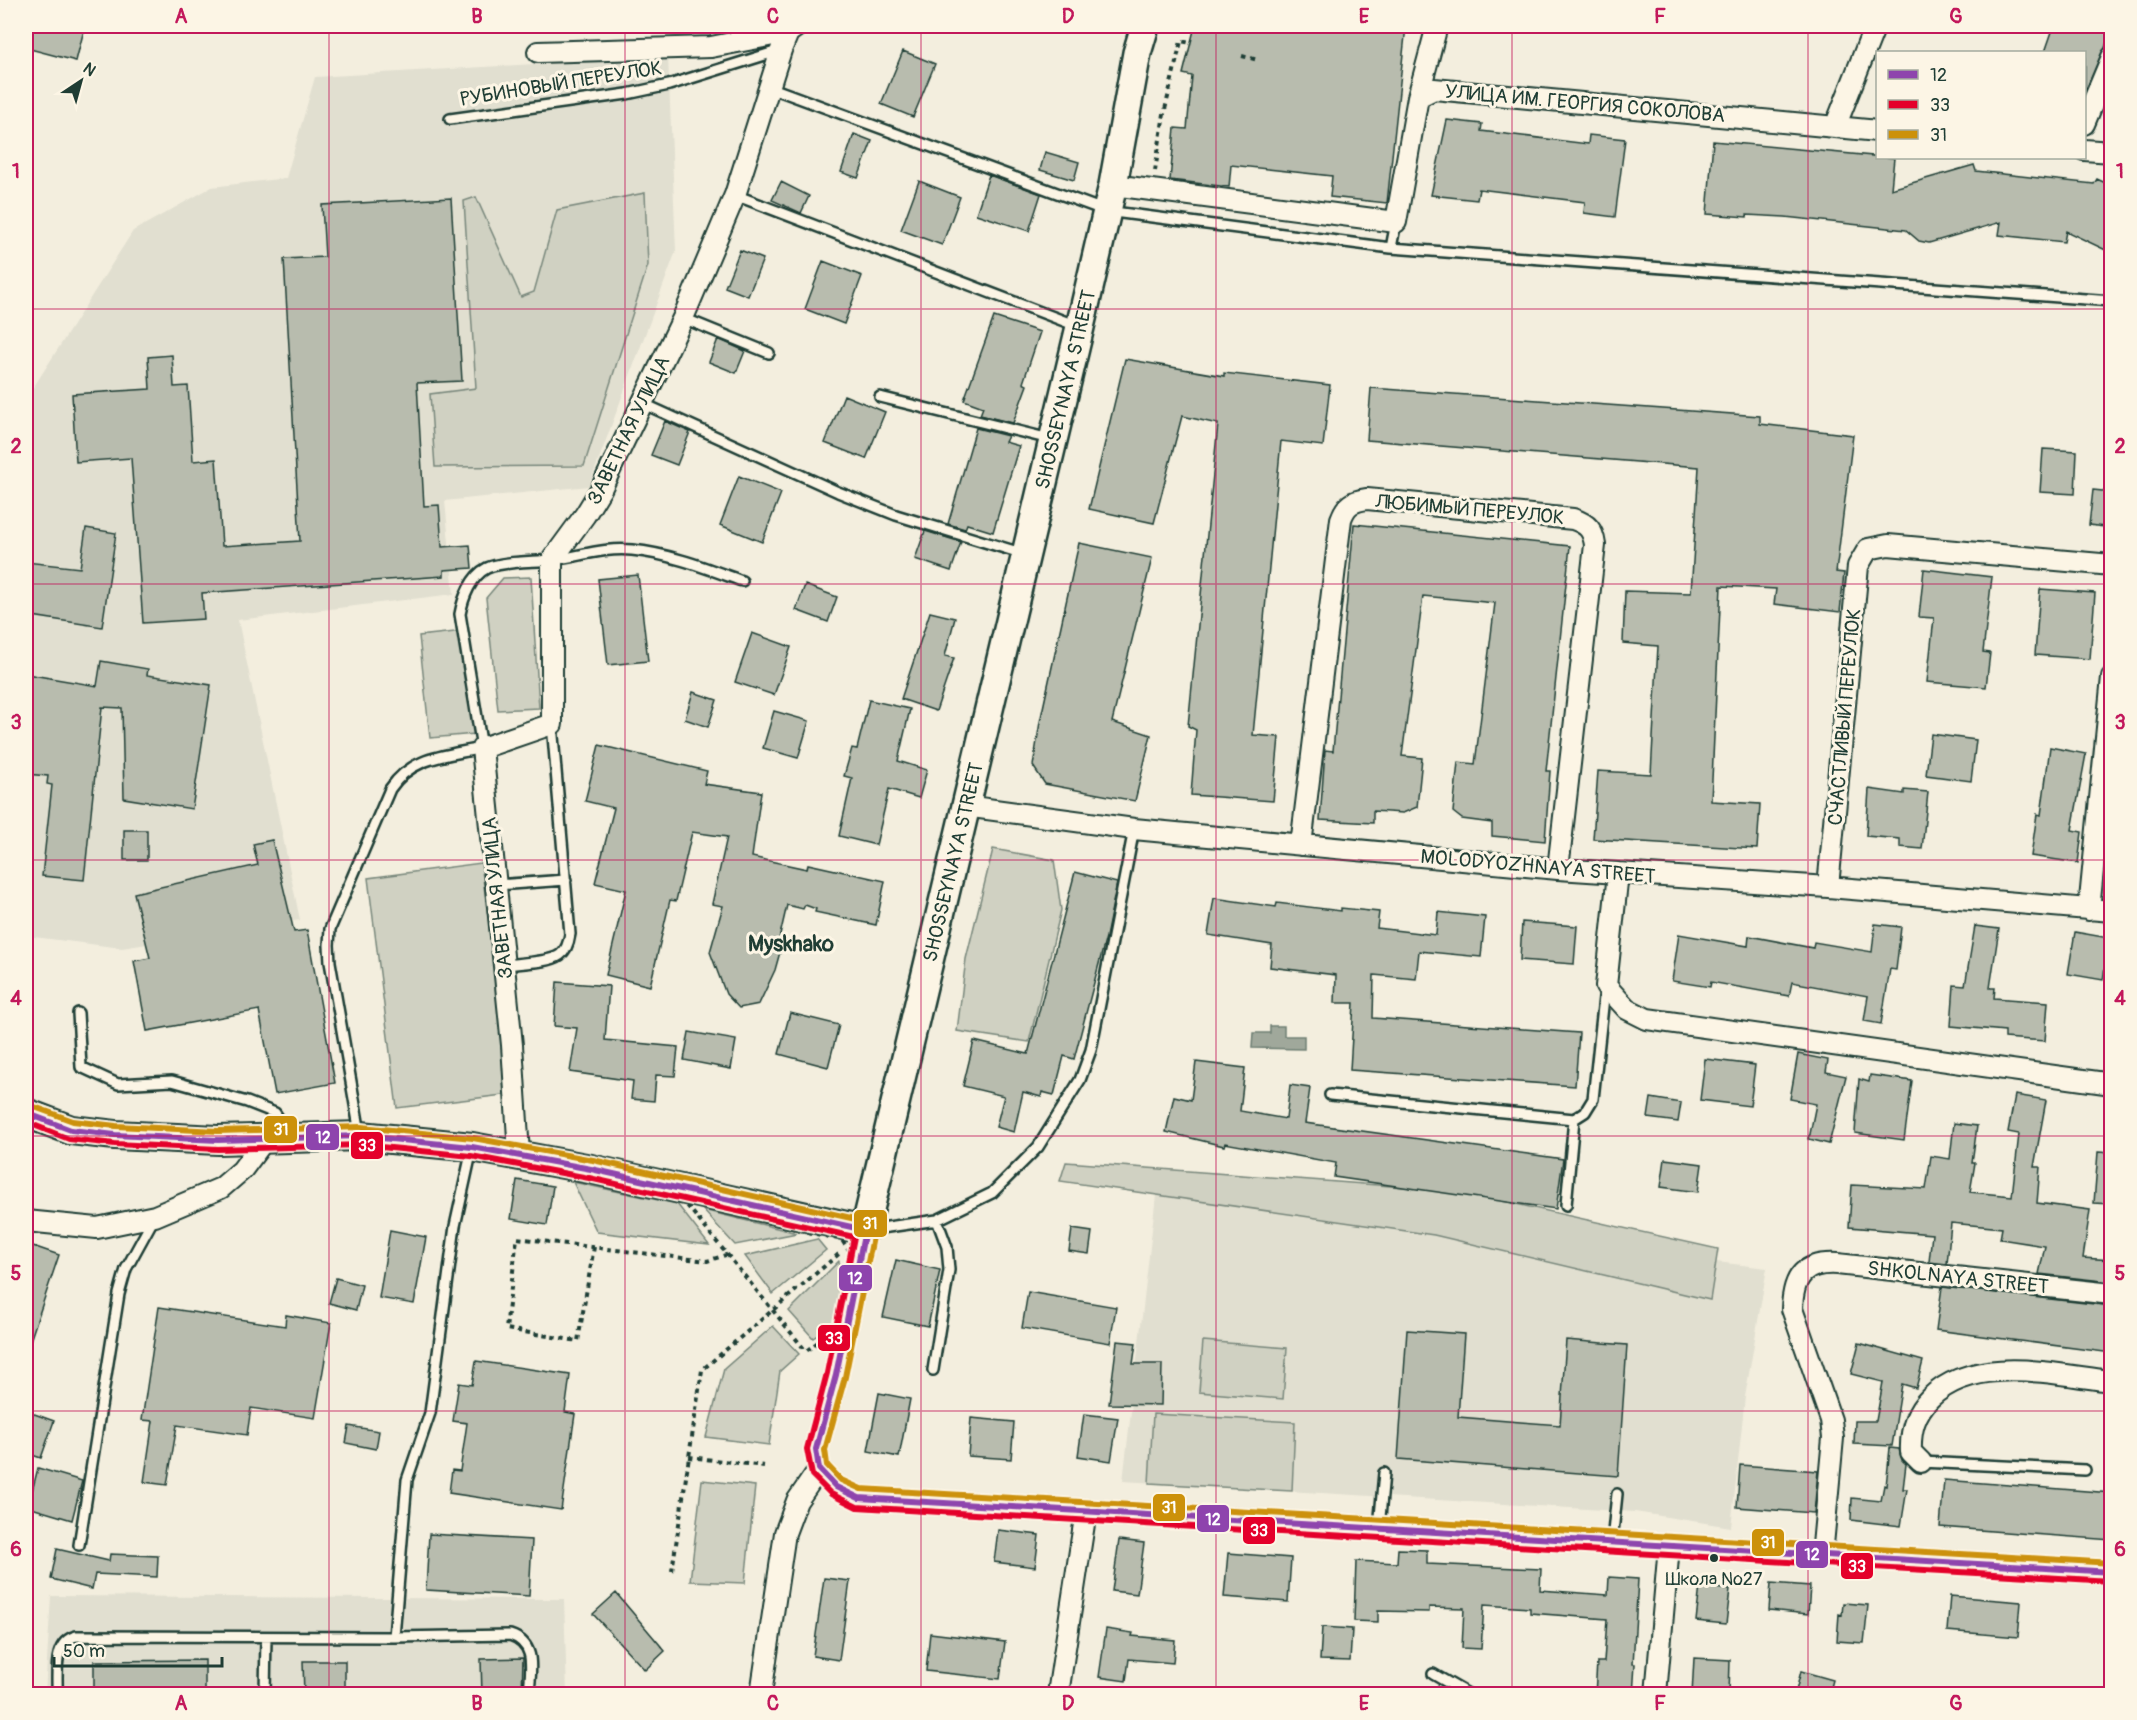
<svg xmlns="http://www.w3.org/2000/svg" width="2137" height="1720" viewBox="0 0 2137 1720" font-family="Pangolin,sans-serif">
	<rect width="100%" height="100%" fill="#f3eede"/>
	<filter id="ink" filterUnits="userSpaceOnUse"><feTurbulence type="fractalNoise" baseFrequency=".0167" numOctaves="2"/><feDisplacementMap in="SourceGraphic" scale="12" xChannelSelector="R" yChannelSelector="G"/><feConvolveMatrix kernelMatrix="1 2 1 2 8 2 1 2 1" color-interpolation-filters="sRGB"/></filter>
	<g filter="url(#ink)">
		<path fill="#e1dfd0" d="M668,56l8,195 -87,235 -144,15 9,93 -216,26 62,300 -178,28 -96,-12v-537l107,-168 79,-44 74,-9 29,-101z
			M1156,1195l611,73 -22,129 -14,130 -96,-15 -512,-31z
			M51,1596l513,3 3,95h-522z"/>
		<path fill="#d0d1c2" stroke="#78877b" stroke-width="1.5" d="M645,193l3,72 -64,201 -149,1 -5,-73 46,-6 -12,-187 12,-4 45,100 13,-5 23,-82z
			M531,577l8,131 -41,2 -12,-112 17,-20z
			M464,631l11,103 -45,4 -11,-102z
			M993,849l61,11 7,50 -32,132 -72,-11 9,-72z
			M481,863l30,231 -114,14 -29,-230z
			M1066,1162l392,29 260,58 -8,51 -276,-65 -374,-54z
			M573,1182l104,22 32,41 -112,-13z
			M703,1210l94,23 -62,12z
			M817,1239l9,11 -53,44 -28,-38z
			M839,1261l2,57 -28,20 -24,-27z
			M773,1326l26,28 -19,17 -11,74 -63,-8 18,-68z
			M1203,1341l84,7 -4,51 -84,-7z
			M1153,1414l142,8 -3,69 -143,-8z
			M702,1480l53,6 -10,97 -55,-2z"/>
		<path fill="#a0a89b" stroke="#6c7d72" stroke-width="1.5" d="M1270,1026h14v10h20v13l-52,-1 1,-15h17z"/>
		<path fill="#b8bcae" stroke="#1f3d34" stroke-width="1.5" d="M28,26h57l-9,35 -50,-13z
			M1195,26h211l-19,177 -57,-6 2,-21 -101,-11 -2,22 -59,-7 5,-52 12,1 5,-53 -9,-2z
			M2054,26h58l-7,22 -20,44v-40h-40z
			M903,51l32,13 -22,53 -32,-13z
			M1447,120l35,4 -1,7 107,13 1,-9 36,4 -10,78 -31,-4 1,-11 -106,-13 -2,11 -46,-5z
			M854,134l18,7 -14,37 -17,-6z
			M1713,141l181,17 -3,31 83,-24 2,6 118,13 3,-5 15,7v67l-46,-22 -2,11 -65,-7 2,-13 -72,21 -10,-2 -13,-11 -121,-13 -38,-2v2l-40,-3z
			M1045,152l34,10 -5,18 -34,-10z
			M989,175l52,19 -12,37 -53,-17z
			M919,181l41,16 -18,48 -41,-15z
			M781,182l28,14 -8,17 -29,-13z
			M451,198l11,183 -45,2 7,123 15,-1 3,42 28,-2 2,23 -28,2v6l-242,17 2,26 -61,4 -12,-165 -55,4 -4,-68 78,-5 -2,-32 24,-2 2,32 14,-1 5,75 23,-2 6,87 78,-5 -16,-282 41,-2 -3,-52z
			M740,250l23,9 -15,37 -23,-9z
			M823,261l39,15 -18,48 -39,-15z
			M994,317l46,15 -17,51 4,2 -14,38 -33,-8 3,-8 -19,-7z
			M718,339l27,12 -9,22 -27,-11z
			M1125,359l99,17v-3l106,12 -7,61 -42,-5 -28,294 26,2 -6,64 -82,-6 5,-65 -8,-4 30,-302 -36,-8 -28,107 -65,-14z
			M1371,388l389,28v8l93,11 -17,137 8,1 -4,39 -66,-8 2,-15 -55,-3 -10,215 49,3 -3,45 -164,-10 5,-68 53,3 7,-128 -35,-3 2,-52 66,2 8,-126 -332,-27z
			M844,395l41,17 -19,47 -41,-16z
			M665,421l25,11 -13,33 -26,-10z
			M976,428l32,8 -3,6 14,4 -26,86 -26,-8 -2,5 -17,-5z
			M2043,449l34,2 -2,43 -35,-2z
			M739,476l42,17 -19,49 -42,-17z
			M2093,490l19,2v36l-23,-3z
			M1354,524l216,22 -24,225h4l-5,70 -53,-5v-13l-30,-4 -9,-7 5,-50 17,2 20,-161 -72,-7 -21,160 20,2 -5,49 -14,6 -30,-2v12l-53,-3 5,-70 8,1z
			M86,528l30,5 -14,94 -76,-12v-53l54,6z
			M925,531l36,11 -10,29 -36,-12z
			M1079,543l73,15 -40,164 39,13 -16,66 -90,-17 -12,-18 7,-44z
			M1924,569l68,8 -9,75 7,1 -4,34 -59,-5 7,-64 -15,-1z
			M638,575l10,86 -40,4 -10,-86z
			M805,585l32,12 -9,25 -32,-12z
			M2040,589l55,4 -5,66 -55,-4z
			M930,612l25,6 -10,38 9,2 -18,53 -35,-12z
			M752,633l39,14 -17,48 -39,-13z
			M101,661l47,8 -1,6 64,10 -19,124 -68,-11 -2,-90 -20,-1 -18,173 -42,-4 10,-91 -5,-1 1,-8 -22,-2v-100l71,12z
			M693,692l24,8 -9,27 -23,-8z
			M869,700l41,9 -12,52 29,9 -8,28 -30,-9 -13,56 -37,-9 13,-58 -8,-2 8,-28 5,1z
			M774,711l35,10 -11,37 -35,-10z
			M1931,734l45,6 -5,41 -45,-6z
			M599,745l108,26 -3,13 57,8 -9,65 55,12 1,-5 77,17 -9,44 -61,-13 1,-3 -11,-4 -2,4 -16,-4 -9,39 4,1 -7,25 -16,34 -20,4 -13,-14 -16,-42 13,-46 -11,-2 15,-67 -35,-5 -16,69 -6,-1 -20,86 -44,-11 20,-85 -31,-7 19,-75 -29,-7z
			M2050,747l36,7 -14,76 10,2 -4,31 -47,-7 6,-42 4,1z
			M1869,789l35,5v-4l24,2 -6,57 -22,-2v-8l-34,-3z
			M124,830h23v30h-23z
			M272,840l22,92 13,-2 28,153 -60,11 -16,-84 -112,21 -13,-70 16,-3 -16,-65 124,-28 -5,-21z
			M1075,872l42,11 -11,54 -32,122 -10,-3 -10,39 -12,-3 -1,5 -18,-5 -9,40 -18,-5 8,-31 -41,-10 11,-45 54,13z
			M1214,898l62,9 1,-4 64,8v-3l38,4 -2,16 59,7 2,-23 47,5 -4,40 -62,-6 -3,28 -42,-4 -1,43 206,15 -4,53 -225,-16 4,-67h-19l1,-28 -66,-8 2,-22 -64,-10z
			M1522,922l55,4 -3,38 -54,-4z
			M1875,924l26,3 -5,43 -6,-1 -9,55 -17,-3 4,-25 -76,-14 -3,14 -78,-14 -1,5 -38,-6 7,-47 69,12 1,-10 64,12 1,-6 58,10z
			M1975,926l24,3 -9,59h5l-1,10 54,4 -3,39 -40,-3v-7l-54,-5 3,-41 11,1z
			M2075,932l34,6 -6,42 -35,-6z
			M557,982l52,4 -4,54 73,7 -3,29 -19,-1 -2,26 -23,-2 2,-18 -63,-9 7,-44 -23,-2z
			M790,1013l49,12 -11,42 -49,-13z
			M689,1032l47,8 -5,29 -47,-9z
			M1798,1054l30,6 -2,12 20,4 -17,68 -20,-5 7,-35 -26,-5z
			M1705,1059l50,6 -5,41 -50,-6z
			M1196,1062l49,6 -5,43 46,8 4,-34 20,3 -5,35 258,36 -7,50 -222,-32 2,-14 -111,-20 -1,3 -58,-14 8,-36 17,4z
			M1870,1075l42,6 -8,59 -49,-7 4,-54 10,3z
			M2015,1095l31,5 -12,67h6l-3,36 53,7 -7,48 29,2v22l-73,-8 6,-28 -45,-7 2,-11 -51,-5 -4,41 -18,-2 3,-28 -83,-7 3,-42 74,4 5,-33 19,3 4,-36 23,3 -5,37h3l-5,29 42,4 7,-62 -11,-2z
			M1651,1098l30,5 -3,19 -30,-4z
			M2098,1152l14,1v51l-18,-1z
			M1665,1159l37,5 -4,28 -37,-5z
			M517,1180l36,6 -6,39 -36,-6z
			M1072,1229l20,3 -3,22 -20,-3z
			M390,1230l36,7 -12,67 -35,-6z
			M33,1246l26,9 -30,89 -3,-1v-76z
			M896,1260l44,10 -12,56 -45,-9z
			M336,1278l26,7 -6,25 -27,-7z
			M1942,1287l170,19v47l-176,-23z
			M1028,1292l88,15 -6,36 -88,-15z
			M159,1307l126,19 1,-11 45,8 -16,95 -64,-10 -4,27 -70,-10 -10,60 -23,-3 9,-61 -11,-1z
			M1407,1330l57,4 -6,83 102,8 6,-85 61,5 -9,131 -220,-17z
			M1117,1341l19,2 -3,21h29l-1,41 -52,-1z
			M1859,1343l64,18 -7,27 -14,-4 -10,62 -38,-2 1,-23h21l7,-39 -32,-8z
			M476,1361l94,14 -5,37 10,2 -14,96 -112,-17 3,-23 8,1 7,-48 -14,-2 6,-38 13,2z
			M879,1393l31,6 -11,58 -31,-6z
			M26,1411l28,10 -13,37 -15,-5z
			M1084,1414l34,4 -7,43 -33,-5z
			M971,1418l43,4 -3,37 -43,-3z
			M349,1426l30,5 -3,18 -30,-6z
			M1890,1448l9,1 3,11 4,4 -3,25h4l-6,37 -50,-6 1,-22 29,3 3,-16 2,1z
			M1740,1465l78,6 -4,42 -77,-6z
			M38,1468l44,13 -10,39 -44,-13z
			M1944,1480l168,13v47l-172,-13z
			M998,1530l41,5 -4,32 -41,-5z
			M429,1534l103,6 -3,56 -103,-6z
			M1119,1540l25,3 -7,51 -25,-3z
			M57,1549l52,12 1,-7 48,2 -1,21 -62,-3 -3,15 -41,-10z
			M1398,1549l29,1v14l114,5 -1,21 68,5 1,-18 29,2 -5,85h2l-2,31h-38l2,-33h7l3,-43 -77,-6v-5l-46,-3 -3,44 -19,-1 2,-40 -35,-1v5l-51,-1v11l-24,-1 2,-60 41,2z
			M1228,1553l63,5 -3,44 -64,-5z
			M824,1578l26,3 -11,79 -26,-4z
			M1771,1583l39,3 -2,28 -39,-4z
			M1700,1586l30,4 -4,34 -30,-3z
			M616,1593l49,58 -20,19 -52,-56z
			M1950,1596l71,6 -3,35 -71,-6z
			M1843,1603l25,2 -4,38 -27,-2 2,-27 3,1z
			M1322,1627l30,2 -2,32 -30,-1z
			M1106,1629l27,4 -1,3 43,4 -2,23 -44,-4 -3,22 -27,-4z
			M930,1633l75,9 -5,37 -74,-8z
			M523,1658l-1,37h-40l-1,-36z
			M1694,1658l36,2 -1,35h-37z
			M205,1660v35h-111v-34z
			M303,1661h42v34h-41z
			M1801,1671l32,9 -4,15h-34z"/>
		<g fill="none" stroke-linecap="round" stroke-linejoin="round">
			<g stroke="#1f3d34" stroke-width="14">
				<path id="lane" d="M769,87l337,124 285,37 721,53
					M450,119l177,-25 42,-9 112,-35
					M735,195l342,131
					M1391,248l5,-26
					M683,318l86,35
					M880,397l170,42
					M642,403l196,89 58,23 128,39
					M496,885l70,-5
					M504,965c14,-2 45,-2 56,-10 7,-5 9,-14 10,-21l-18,-210
					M78,1013l3,54 37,17 54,-3 75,21 28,11 14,21
					M1330,1095l244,24 11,-7 8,-13 12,-111
					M360,1133l-30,-171 -1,-17 1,-16 60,-140c22,-33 56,-33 92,-41l-22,-134c3,-16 11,-38 27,-46 16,-7 46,-6 64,-8 26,-3 54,-13 81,-10 39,4 74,18 110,31
					M1566,1205l8,-86
					M867,1230l70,-10 55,-27 46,-46 42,-67 11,-30 43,-221
					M933,1370l16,-100 -2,-23 -10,-27
					M1921,1462l164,8
					M1379,1528l5,-55
					M1612,1542l5,-48
					M79,1545l40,-251 7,-25 28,-51
					M394,1637l116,-2c28,9 20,36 19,59
					M1433,1674l35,20
					M57,1694c1,-20 -5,-52 19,-58l318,1 13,-157 23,-67 25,-187 17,-77
					M265,1694l1,-57"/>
			</g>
			<g stroke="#1f3d34" stroke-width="24">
				<path id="street" d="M538,52l173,-5 78,-15 7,-5
					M1418,97l19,-71
					M2084,124l28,-67
					M1835,127l40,-101
					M2084,150l28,2
					M1113,185l283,37 22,-125 16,-8 444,42
					M965,806l169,23 424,40 270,18 284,24
					M1301,845l40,-326c5,-14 11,-18 26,-20l206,20c15,5 20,11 22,26l-37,324
					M1618,873l-12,113 21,23 20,10 465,65
					M1828,887l30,-321 10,-17 20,-4 224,20
					M2089,910l23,-233
					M519,1154l-7,-109 -30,-297 70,-24v-164l33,-45 16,-26 82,-171 52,-123 46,-145 10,-24
					M26,1221l71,7 58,-12 66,-28 21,-18 23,-31
					M1921,1462l-10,-10c-1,-22 4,-39 19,-54 45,-45 126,-23 182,-17
					M819,1469l17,18 23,11 1253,74
					M1822,1556l11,-118 -2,-18 -39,-111c1,-33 12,-47 45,-45l275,30
					M761,1694l24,-161 12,-32 22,-32 -3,-20 20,-74 29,-145
					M1058,1694l28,-183
					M1656,1694l13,-148"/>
			</g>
			<g stroke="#1f3d34" stroke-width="32">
				<g id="secondary">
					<path id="s1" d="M26,1113l45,17 44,5 103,5 143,-4 111,11 119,22 274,61 215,-903 33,-142 24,-132 8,-27"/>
				</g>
			</g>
			<path stroke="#1f3d34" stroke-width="4" stroke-dasharray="4.5 4.5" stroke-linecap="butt" d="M1242,56l16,4
				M1155,171l9,-57 17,-73 10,2
				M685,1203l157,37 10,16 -11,69 -35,26z
				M594,1247l-16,94 -72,-12 11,-91 190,23 22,-7
				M689,1457l75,9
				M672,1571l30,-201 138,-117"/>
			<use href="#lane" stroke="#fcf5e5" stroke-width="9"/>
			<use href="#street" stroke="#fcf5e5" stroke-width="20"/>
			<use href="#secondary" stroke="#fcf5e5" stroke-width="27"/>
			<g stroke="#fcf5e5" stroke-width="10">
				<path id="bus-1" d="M26,1113l45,17 44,5 103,5 143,-4 111,11 119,22 274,61 -29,145 -20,74 3,20 17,18 23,11 1253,74"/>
			</g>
			<g stroke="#fcf5e5" stroke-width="10">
				<path id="bus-2" d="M26,1122l43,17 46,5 103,5 143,-4 110,11 118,22 265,59 -27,136 -20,76 5,26 19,19 26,13 1254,74"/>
			</g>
			<g stroke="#fcf5e5" stroke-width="10">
				<path id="bus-3" d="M29,1105l44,16 43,5 102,5 143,-4 112,11 120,22 276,62 4,4 1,6 -29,145 -20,73 2,15 14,15 20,9 1251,74"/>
			</g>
			<use href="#bus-1" stroke="#8e44ad" stroke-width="6"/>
			<use href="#bus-2" stroke="#e4002b" stroke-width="6"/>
			<use href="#bus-3" stroke="#cc910a" stroke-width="6"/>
		</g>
	</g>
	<path fill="none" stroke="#c2185b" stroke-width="1.5" stroke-opacity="0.55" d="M329,26v1668M625,26v1668M921,26v1668M1216,26v1668M1512,26v1668M1808,26v1668M26,309h2086M26,584h2086M26,860h2086M26,1136h2086M26,1411h2086"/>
	<circle fill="#1f3d34" stroke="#fcf5e5" stroke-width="2" cx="1714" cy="1558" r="5"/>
	<g text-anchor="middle" stroke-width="6" stroke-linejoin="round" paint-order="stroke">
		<g font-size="18" fill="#1f3d34" stroke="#fcf5e5">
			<text x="1714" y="1585">Школа №27</text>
		</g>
		<g font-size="20" fill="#1f3d34" stroke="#fcf5e5">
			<text transform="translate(561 83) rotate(-9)" y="7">РУБИНОВЫЙ ПЕРЕУЛОК</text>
			<text transform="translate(1585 103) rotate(5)" y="7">УЛИЦА ИМ. ГЕОРГИЯ СОКОЛОВА</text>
			<text dy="7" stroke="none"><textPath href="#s1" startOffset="1716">SHOSSEYNAYA STREET</textPath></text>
			<text transform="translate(628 430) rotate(-64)" y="7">ЗАВЕТНАЯ УЛИЦА</text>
			<text transform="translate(1470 509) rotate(5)" y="7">ЛЮБИМЫЙ ПЕРЕУЛОК</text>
			<text transform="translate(1844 717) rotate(-85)" y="7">СЧАСТЛИВЫЙ ПЕРЕУЛОК</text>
			<text dy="7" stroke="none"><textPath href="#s1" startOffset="1230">SHOSSEYNAYA STREET</textPath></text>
			<text transform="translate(1538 866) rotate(5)" y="7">MOLODYOZHNAYA STREET</text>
			<text transform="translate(497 898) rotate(-96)" y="7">ЗАВЕТНАЯ УЛИЦА</text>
			<text transform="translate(1958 1277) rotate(6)" y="7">SHKOLNAYA STREET</text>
		</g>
		<g font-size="22" font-weight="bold" fill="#1f3d34" stroke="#fcf5e5">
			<text x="791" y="951">Myskhako</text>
		</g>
	</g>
	<g stroke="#fcf5e5" stroke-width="2">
		<rect x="263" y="1115" width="35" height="29" rx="6" fill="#cc910a"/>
		<rect x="305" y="1123" width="35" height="28" rx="6" fill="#8e44ad"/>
		<rect x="350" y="1131" width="34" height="29" rx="6" fill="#e4002b"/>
		<rect x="853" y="1209" width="35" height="29" rx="6" fill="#cc910a"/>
		<rect x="838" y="1264" width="35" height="28" rx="6" fill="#8e44ad"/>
		<rect x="817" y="1324" width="34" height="28" rx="6" fill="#e4002b"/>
		<rect x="1152" y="1493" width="34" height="29" rx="6" fill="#cc910a"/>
		<rect x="1196" y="1504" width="34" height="29" rx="6" fill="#8e44ad"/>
		<rect x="1242" y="1516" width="34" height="29" rx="6" fill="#e4002b"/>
		<rect x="1751" y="1528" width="34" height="29" rx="6" fill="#cc910a"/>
		<rect x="1795" y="1540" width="34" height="29" rx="6" fill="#8e44ad"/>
		<rect x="1840" y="1552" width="34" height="28" rx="6" fill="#e4002b"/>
	</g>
	<g font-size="16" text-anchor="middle" font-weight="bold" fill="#fff">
		<text x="281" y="1135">31</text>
		<text x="323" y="1143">12</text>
		<text x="367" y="1151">33</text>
		<text x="870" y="1229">31</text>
		<text x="855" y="1284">12</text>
		<text x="834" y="1344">33</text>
		<text x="1169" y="1513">31</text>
		<text x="1213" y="1525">12</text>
		<text x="1259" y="1536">33</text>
		<text x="1768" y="1548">31</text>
		<text x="1812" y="1560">12</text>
		<text x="1857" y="1572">33</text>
	</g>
	<rect width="2137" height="1720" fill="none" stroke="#fcf5e5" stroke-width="66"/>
	<rect x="1876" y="51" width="210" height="108" fill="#fcf5e5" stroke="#a4ab9e" stroke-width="1.5"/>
	<rect x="1888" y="70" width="30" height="9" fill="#8e44ad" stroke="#a4ab9e" stroke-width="1.5"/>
	<text x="1930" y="81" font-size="18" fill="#1f3d34">12</text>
	<rect x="1888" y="100" width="30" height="9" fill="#e4002b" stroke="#a4ab9e" stroke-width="1.5"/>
	<text x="1930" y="111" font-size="18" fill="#1f3d34">33</text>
	<rect x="1888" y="130" width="30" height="9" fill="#cc910a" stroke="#a4ab9e" stroke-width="1.5"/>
	<text x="1930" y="141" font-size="18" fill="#1f3d34">31</text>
	<g transform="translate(81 81) rotate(36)" stroke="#fcf5e5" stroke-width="4.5" paint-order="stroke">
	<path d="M0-4.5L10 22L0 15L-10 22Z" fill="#1f3d34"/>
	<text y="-9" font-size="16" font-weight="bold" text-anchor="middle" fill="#1f3d34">N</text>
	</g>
	<path d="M54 1657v9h168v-9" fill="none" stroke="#1f3d34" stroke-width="3"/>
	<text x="63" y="1657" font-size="18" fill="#1f3d34" stroke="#fcf5e5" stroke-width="4.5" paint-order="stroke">50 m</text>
	<rect x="33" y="33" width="2071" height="1654" fill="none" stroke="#c2185b" stroke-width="2"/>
	<g font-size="20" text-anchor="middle" font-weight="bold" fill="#c2185b">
		<text x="181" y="23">A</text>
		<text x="477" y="23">B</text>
		<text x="773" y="23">C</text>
		<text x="1068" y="23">D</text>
		<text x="1364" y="23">E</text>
		<text x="1660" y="23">F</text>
		<text x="1956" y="23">G</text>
		<text x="16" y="178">1</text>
		<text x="2120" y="178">1</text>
		<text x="16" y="453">2</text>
		<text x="2120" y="453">2</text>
		<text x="16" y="729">3</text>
		<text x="2120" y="729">3</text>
		<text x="16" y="1005">4</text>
		<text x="2120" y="1005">4</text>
		<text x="16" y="1280">5</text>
		<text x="2120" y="1280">5</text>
		<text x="16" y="1556">6</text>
		<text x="2120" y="1556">6</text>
		<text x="181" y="1710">A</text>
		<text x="477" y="1710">B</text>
		<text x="773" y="1710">C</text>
		<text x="1068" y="1710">D</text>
		<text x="1364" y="1710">E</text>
		<text x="1660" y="1710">F</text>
		<text x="1956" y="1710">G</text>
	</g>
</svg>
